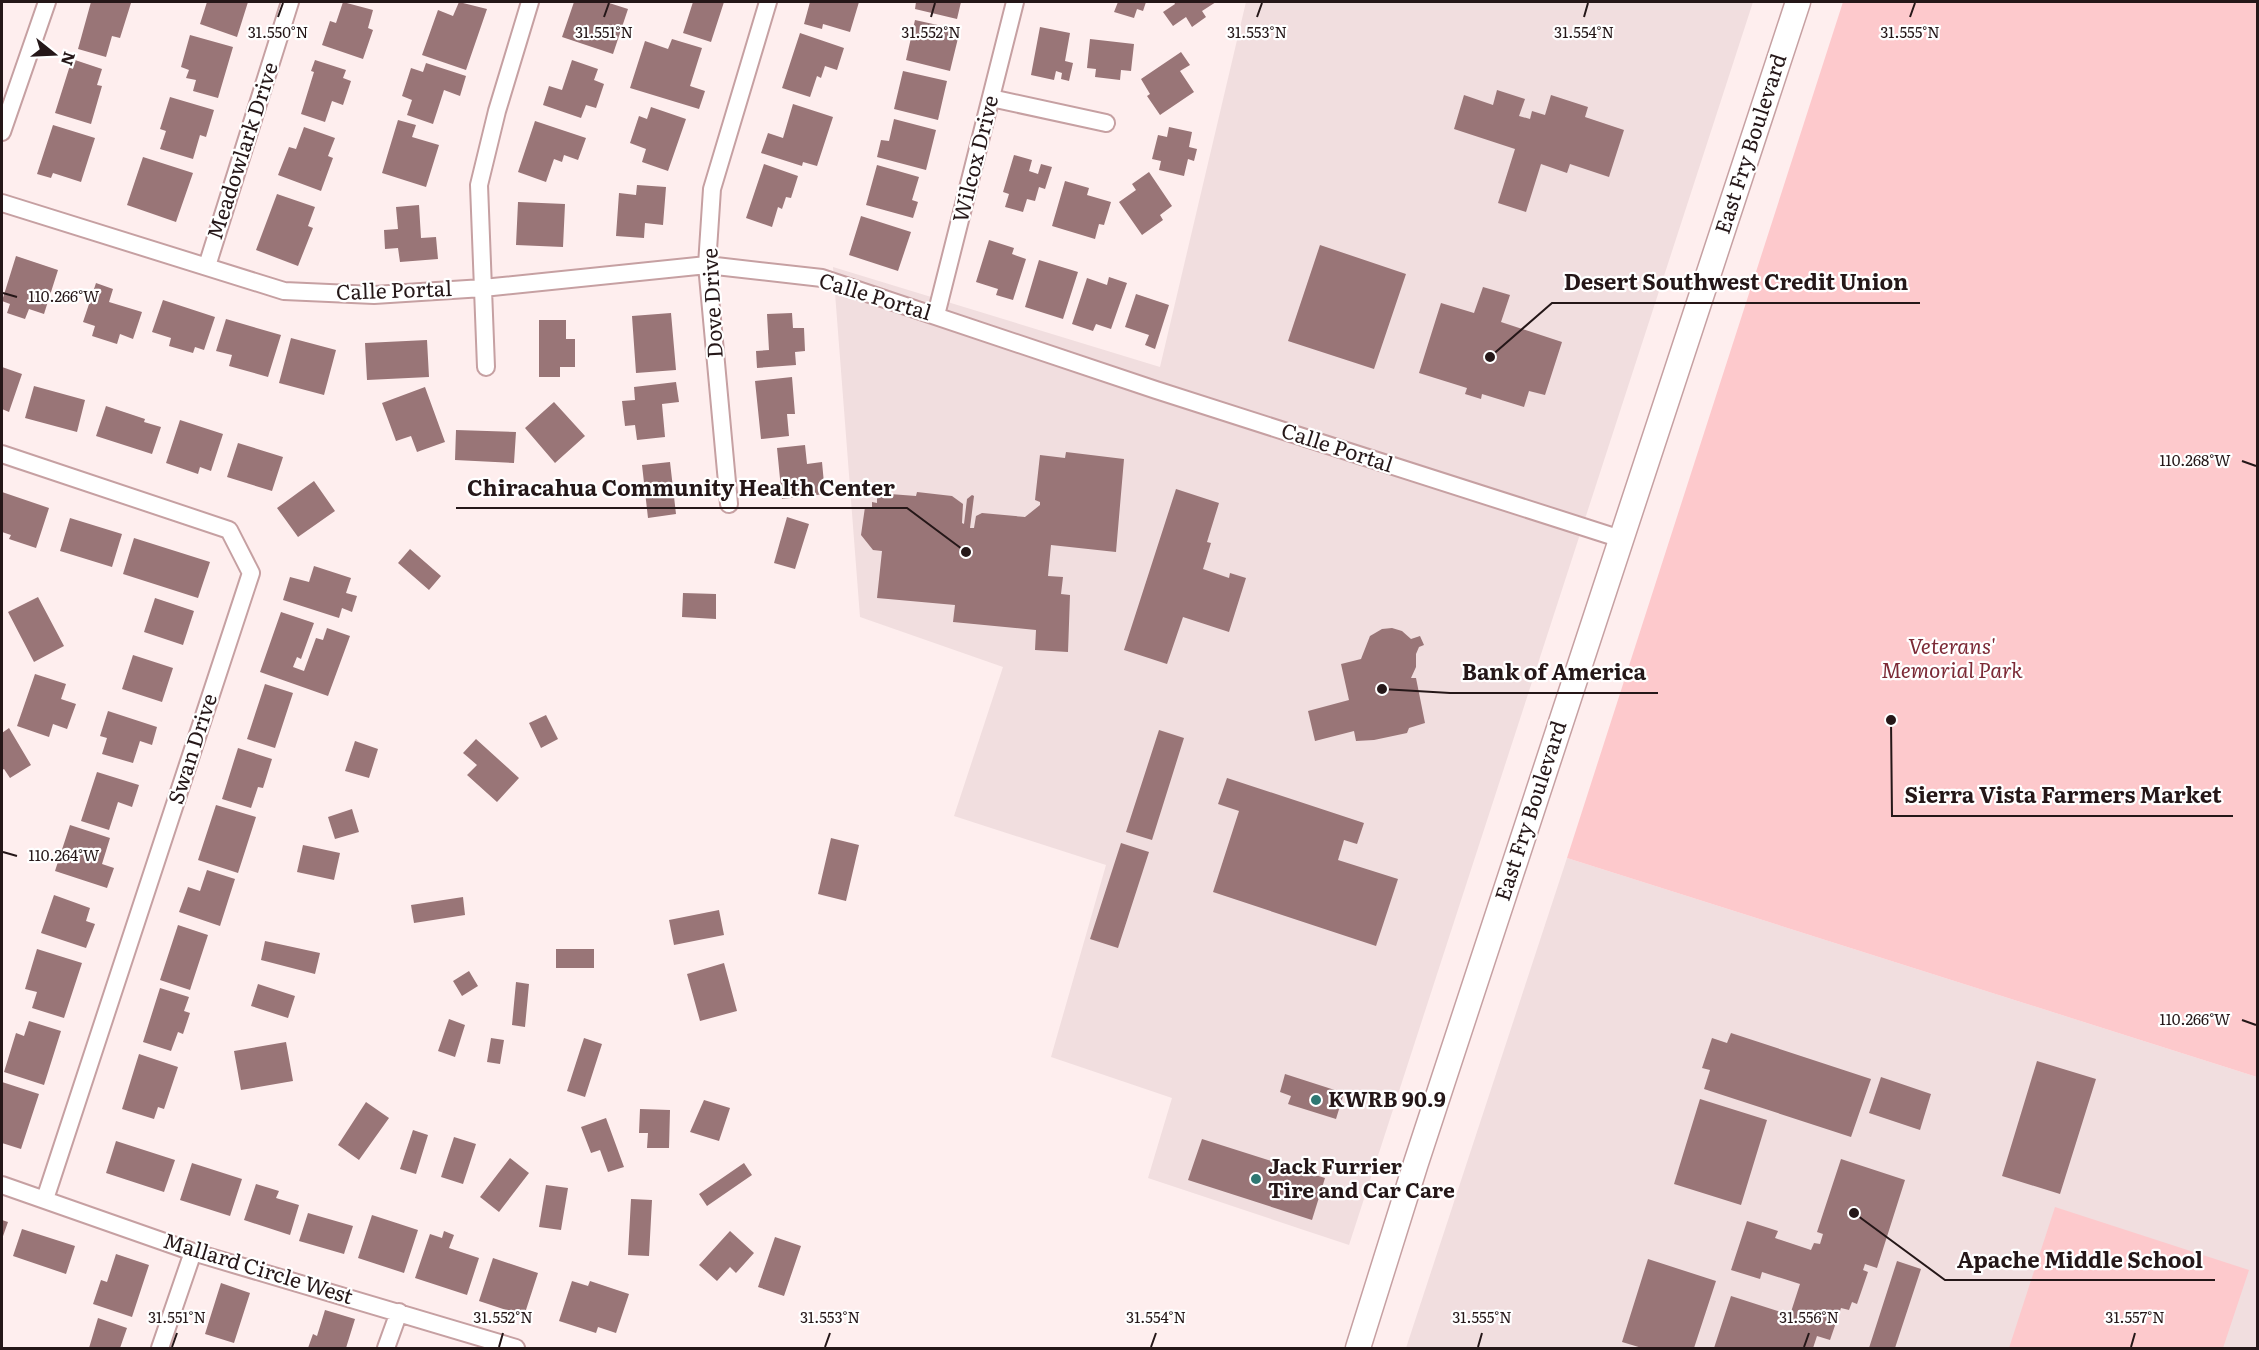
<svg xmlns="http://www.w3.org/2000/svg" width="2259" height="1350" viewBox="0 0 2259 1350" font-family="Literata,serif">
	<rect width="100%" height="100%" fill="#feeeee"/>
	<path fill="#f1dedf" d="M1246,2h507l-404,1243 -201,-67 24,-80 -121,-41 55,-192 -152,-49 49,-149 -143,-50 -27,-350 327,100z
		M1567,858l690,219v271h-851z"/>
	<path fill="#fdc9cc" d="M1843,2h414v1075l-690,-219z
		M2055,1207l194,63 -26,78h-214z"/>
	<path fill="#997577" d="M91,2l40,1 -11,35 -8,-2 -6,21 -28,-8z
		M207,2h41l-11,35 -37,-13z
		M343,2l30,8 -5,18 5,2 -10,29 -41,-14 8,-24 6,2z
		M459,2l28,7 -21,61 -44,-15 16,-45 15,6z
		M574,2h32l22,7 -15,45 -51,-17z
		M693,2h31l-13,40 -28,-9z
		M810,2h49l-9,30 -27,-8 -1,5 -18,-5z
		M916,2h45l-4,17 -42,-10z
		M1118,2h28l-3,9 -6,-2 -3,9 -20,-6z
		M1174,2h42l-14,9 4,6 -14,10 -6,-10 -13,9 -10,-14 12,-8z
		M915,20l45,10 -10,41 -44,-11z
		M1040,27l30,6 -5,28 8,2 -4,18 -8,-2 1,-6 -6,-2 -2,9 -23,-5z
		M800,33l44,15 -7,22 -12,-4 -4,12 -4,-2 -7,21 -28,-9z
		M190,35l43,12 -15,51 -25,-7 3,-11 -10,-2 3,-8 -8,-3z
		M672,39l30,9 -12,38 15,5 -6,18 -69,-21 15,-47 23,8z
		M1090,39l44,5 -3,27 -10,-1 -1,10 -25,-3 1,-8 -9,-1z
		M1181,52l9,13 -10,6 14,21 -34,23 -13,-19 3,-2 -9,-15z
		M72,59l30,10 -5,16 5,1 -11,38 -36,-11z
		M315,60l31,10 -3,8 8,3 -8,24 -11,-4 -7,21 -24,-8 13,-42 -3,-1z
		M572,60l26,9 -4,11 10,4 -8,24 -10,-3 -5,13 -38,-13 6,-19 13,4z
		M426,63l40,13 -6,20 -16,-6 -11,34 -26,-9 5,-15 -10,-4 9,-28 12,4z
		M903,71l44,10 -9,39 -44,-11z
		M1497,90l28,9 -6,17 11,3 2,-8 13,4 6,-20 37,12 -3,10 39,13 -15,47 -39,-13 -3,9 -26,-9 -15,48 -28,-9 17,-54 -61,-20 10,-34 29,10z
		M170,97l44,13 -8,27 -6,-2 -7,24 -33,-10 6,-18 -6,-2z
		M793,104l40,13 -16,49 -14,-4 -1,4 -41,-13 7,-20 15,5z
		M651,107l35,12 -18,52 -26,-9 4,-13 -16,-6 9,-27 8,3z
		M894,119l42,11 -10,40 -49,-13 4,-17 8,1z
		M398,120l18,5 -4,12 27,8 -13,42 -44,-14z
		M535,121l51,17 -8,22 -14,-5 -2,7 -8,-3 -8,23 -28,-10z
		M53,125l42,13 -14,44 -28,-9 -2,5 -14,-4z
		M304,127l31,11 -7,18 5,2 -12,33 -43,-16 11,-28 7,2z
		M1169,127l23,5 -3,15 8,2 -3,12 -6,-2 -4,17 -25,-6 2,-9 -9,-2 6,-24 9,2z
		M1014,155l18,5 -3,11 9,3 3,-10 11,3 -7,22 -6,-2 -4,14 -8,-2 -4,13 -18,-5 4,-13 -6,-2z
		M143,157l50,16 -17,49 -49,-17z
		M764,164l34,12 -7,22 -5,-1 -4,12 -4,-2 -6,20 -26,-9z
		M877,165l42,12 -7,23 6,2 -5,16 -47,-13z
		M1149,172l23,34 -12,9 3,5 -21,15 -23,-33 17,-12 -4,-6z
		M1065,181l24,7 -2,7 24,7 -7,23 -5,-1 -4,15 -43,-13z
		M637,185l29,2 -3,38 -18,-2 -1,15 -28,-2 3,-43 17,2z
		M277,194l38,13 -7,19 5,2 -15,38 -42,-16z
		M518,202l47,2 -2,43 -47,-2z
		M419,205l2,33 15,-1 2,22 -38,3 -2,-14 -13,1 -1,-19 14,-1 -2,-22z
		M861,216l50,16 -13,39 -49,-16z
		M989,240l25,8 -2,6 14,5 -13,41 -17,-5 2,-6 -22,-7z
		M1320,245l86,29 -32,95 -86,-28z
		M16,256l42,14 -14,44 -15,-5 -4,10 -18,-6 3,-9 -8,-3z
		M1039,260l39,12 -15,47 -38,-12z
		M1109,277l18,6 -16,46 -15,-5 -3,7 -21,-7 15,-46 20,7z
		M96,283l17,6 -4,13 33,10 -9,27 -13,-5 -3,10 -25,-8 3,-10 -12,-4z
		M1483,287l27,8 -9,27 61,20 -17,53 -16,-4 -5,16 -42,-13 -1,5 -16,-5 2,-6 -48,-15 22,-70 33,10z
		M1136,294l33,11 -14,44 -10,-4 4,-10 -24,-8z
		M163,300l52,17 -11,33 -9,-3 -2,6 -24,-7 2,-8 -19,-6z
		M671,313l5,57 -40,3 -4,-57z
		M792,313l1,15h11l1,23 -10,1 1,13 -39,3 -1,-17 13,-1 -2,-36z
		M226,319l55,16 -13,42 -39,-11 3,-11 -16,-4z
		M539,320h27v19h9v28h-15v10h-21z
		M291,338l45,12 -12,45 -45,-12z
		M427,340l2,37 -62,3 -2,-37z
		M2,367l20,7 -13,38 -7,-3z
		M792,377l3,37h-8l2,22 -28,3 -6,-58z
		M676,382l3,20 -17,2 3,33 -28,3 -2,-15 -10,1 -3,-25 13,-1 -1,-13z
		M34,386l51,14 -8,32 -52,-14z
		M425,387l20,55 -28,10 -6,-16 -15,5 -14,-38z
		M554,402l31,34 -30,27 -30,-35z
		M106,406l39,13 -1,3 17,5 -9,27 -56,-18z
		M180,420l43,14 -12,37 -11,-4 -2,7 -32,-11z
		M456,430l60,2 -2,31 -59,-3z
		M238,443l45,14 -11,34 -45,-14z
		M805,445l2,19 15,-2 3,32 -43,5 -5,-51z
		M1066,452l58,7 -8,93 -65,-7 -3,31 15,1 -2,17 9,1 -2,57 -33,-2 1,-20 -83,-8 2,-17 -78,-7 5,-47 -9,-1 -12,-15 4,-28h7v-5l5,1v-10l39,3 1,-4 35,4 11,8 -1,19 2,1 3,-25 5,-4 2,1 -4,32h4l2,-12 6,-3 43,4 15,-12v-3l-5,-2 5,-45 25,3z
		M670,462l6,52 -28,4 -6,-53z
		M314,481l21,30 -37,26 -21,-29z
		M1176,489l43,14 -12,39 4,1 -8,26 26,9 1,-5 16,5 -17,54 -46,-15 -16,47 -43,-14z
		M2,492l47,16 -13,40 -27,-9 2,-4 -9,-3z
		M787,517l22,7 -14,45 -21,-6z
		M70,518l52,16 -10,33 -52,-16z
		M134,538l76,24 -12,36 -75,-24z
		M410,549l31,27 -12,14 -31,-27z
		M314,566l37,12 -5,15 11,3 -5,16 -10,-4 -3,10 -56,-18 7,-23 19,5z
		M683,593l33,1v25l-34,-2z
		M38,597l26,49 -30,16 -26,-50z
		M155,598l39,13 -11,34 -39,-13z
		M281,612l33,11 -13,36 -4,-2 -4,10 11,4 12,-33 7,2 4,-12 23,8 -22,60 -68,-24z
		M1392,628l10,3 9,8 9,-3 4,9 -5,2 -3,7v13l-5,11h5l9,45 -16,5 -2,5 -33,7 -18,1 -2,-10 -39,10 -7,-30 41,-11 -8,-36 20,-5 9,-23 12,-7z
		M133,655l40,13 -11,34 -40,-13z
		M35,674l31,10 -5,15 15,5 -9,25 -14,-5 -4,13 -32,-11z
		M265,684l28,9 -18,55 -28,-9z
		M108,711l49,16 -5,18 -12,-4 -7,22 -31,-9 5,-16 -7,-2z
		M546,715l12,24 -17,9 -12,-25z
		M9,728l22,37 -21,13 -6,-9 -2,1v-37z
		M1159,730l25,8 -32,102 -26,-8z
		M476,739l43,39 -22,24 -30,-27 10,-10 -14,-12z
		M355,741l23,8 -9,29 -24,-7z
		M238,748l34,11 -9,29 -5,-1 -7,21 -29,-9z
		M97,772l42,13 -7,22 -14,-5 -9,28 -28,-9z
		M1227,778l137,45 -7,21 -13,-4 -6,20 60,19 -22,67 -163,-54 26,-81 -21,-7z
		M216,805l40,12 -18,56 -40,-13z
		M352,809l7,23 -24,7 -7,-22z
		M70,825l40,13 -8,26 12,4 -7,20 -52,-17z
		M831,838l28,7 -13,56 -28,-7z
		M1121,843l28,9 -31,96 -28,-9z
		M303,845l37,8 -6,27 -37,-8z
		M207,870l28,9 -15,47 -41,-14 9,-25 12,4z
		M54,895l36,13 -4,13 9,3 -9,24 -45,-15z
		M463,897l2,18 -51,8 -3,-18z
		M719,910l5,25 -50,10 -5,-25z
		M178,925l30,10 -18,55 -30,-10z
		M265,941l55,12 -5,21 -54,-14z
		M37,949l45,14 -18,55 -32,-10 5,-16 -12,-3z
		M556,949h38v19h-38z
		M724,963l13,48 -37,10 -13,-47z
		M469,971l9,15 -16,10 -9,-15z
		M516,982l13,2 -4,43 -13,-2z
		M258,984l37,12 -7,22 -37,-12z
		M160,988l29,9 -5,14 6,2 -7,21 -5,-2 -7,19 -28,-9z
		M449,1019l16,6 -10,32 -17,-6z
		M29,1021l32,10 -17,54 -40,-13 12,-39 8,3z
		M1731,1033l140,46 -20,58 -147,-48 6,-19 -8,-2 10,-30 15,5z
		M491,1038l13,2 -4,24 -13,-2z
		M584,1038l18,6 -17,53 -18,-6z
		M286,1042l7,39 -52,9 -7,-39z
		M139,1054l39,13 -14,42 -6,-2 -4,12 -32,-10z
		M2037,1061l59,18 -36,115 -58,-18z
		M1285,1074l59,19 -8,26 -48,-15 3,-8 -11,-4z
		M1881,1077l50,17 -11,36 -51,-17z
		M2,1082l37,12 -18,55 -19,-6z
		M1700,1099l67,21 -26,85 -67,-21z
		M704,1100l26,8 -11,33 -29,-9z
		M366,1102l23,16 -30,42 -21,-15z
		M640,1109l30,1 -1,38h-22l1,-15h-9z
		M606,1118l18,49 -16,5 -8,-22 -9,3 -10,-26z
		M413,1130l15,5 -12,39 -16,-5z
		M454,1137l22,7 -13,40 -22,-7z
		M1202,1139l123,39 -13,42 -124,-40z
		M116,1141l59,19 -11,32 -58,-19z
		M510,1158l19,15 -30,39 -19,-15z
		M1841,1159l64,21 -28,88 -12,-4 -2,6 5,2 -11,32 -5,-2 -3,8 -8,-2 -11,32 -13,-4 -4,12h-99l17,-52 59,19 10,-31 -38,-12 -2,7 -29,-9 16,-49 31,10 -3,7 36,12 3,-7 6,1 3,-10 -6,-2z
		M192,1163l50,16 -12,37 -50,-16z
		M744,1163l8,12 -45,31 -8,-12z
		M256,1184l23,7 -3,7 23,7 -9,30 -46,-15z
		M546,1185l22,3 -7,42 -22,-3z
		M631,1199l21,1 -3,56 -21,-1z
		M308,1213l45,13 -9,28 -45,-13z
		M372,1215l46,15 -14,43 -46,-15z
		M2,1220l6,2 -6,17z
		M22,1229l53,17 -9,28 -53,-18z
		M444,1231l10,4 -5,13 30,10 -12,37 -52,-17 15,-44 12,4z
		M730,1231l24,22 -18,20 -6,-6 -13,14 -18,-16z
		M775,1237l26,9 -17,50 -26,-9z
		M116,1254l33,11 -17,52 -39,-13 8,-24 6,2z
		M493,1258l45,15 -14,43 -45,-15z
		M1648,1259l68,22 -22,67h-52l-20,-6z
		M1897,1261l24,8 -26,79h-26z
		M572,1281l16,5 2,-5 39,13 -13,39 -18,-6 -2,6 -37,-12z
		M221,1283l29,10 -16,50 -29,-9z
		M325,1310l30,9 -9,29h-38l5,-14 4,2z
		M98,1318l29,10 -7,20h-31z"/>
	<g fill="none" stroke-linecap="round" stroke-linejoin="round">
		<g stroke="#c6a0a2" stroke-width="20">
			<path id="street" d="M991,98l115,25
				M2,132l45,-130
				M2,203l282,88 90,4 109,-7 224,-23 115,13 334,112 465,149
				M207,266l83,-264
				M936,315l79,-313
				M486,367l-7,-182 18,-74 33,-109
				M2,454l227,76 22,43 -206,626
				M729,504l-22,-239 5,-76 56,-187
				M2,1185l191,67 323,96
				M160,1348l33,-96
				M386,1348l13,-36"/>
		</g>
		<g stroke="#c6a0a2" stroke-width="27">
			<path id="secondary" d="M1358,1348l58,-185 382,-1161"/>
		</g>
		<use href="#street" stroke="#fff" stroke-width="16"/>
		<use href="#secondary" stroke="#fff" stroke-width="24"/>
	</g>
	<path fill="none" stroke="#251718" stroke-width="2" d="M278,17l5,-14M604,17l5,-14M931,17l4,-14M1257,17l5,-14M1584,17l4,-14M1910,17l5,-14M3,293l14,4M2242,461l14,5M3,852l14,4M2242,1020l14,5M172,1347l5,-14M499,1347l4,-14M825,1347l5,-14M1151,1347l5,-14M1478,1347l4,-14M1804,1347l5,-14M2131,1347l4,-14"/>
	<g fill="#2e7772" stroke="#fff" stroke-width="2">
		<circle cx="1316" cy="1100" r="6"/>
		<circle cx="1256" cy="1179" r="6"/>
	</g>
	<g text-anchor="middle" stroke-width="4.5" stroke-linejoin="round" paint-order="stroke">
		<g font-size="21" fill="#251718" stroke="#fff">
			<text transform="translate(1751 144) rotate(-72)" y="7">East Fry Boulevard</text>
			<text transform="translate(243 151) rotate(-72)" y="7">Meadowlark Drive</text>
			<text transform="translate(976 159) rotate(-76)" y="7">Wilcox Drive</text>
			<text transform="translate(394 291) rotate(-2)" y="7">Calle Portal</text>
			<text transform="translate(875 297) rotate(17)" y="7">Calle Portal</text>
			<text transform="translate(713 303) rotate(-93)" y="7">Dove Drive</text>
			<text transform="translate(1337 448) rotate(18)" y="7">Calle Portal</text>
			<text transform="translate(193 749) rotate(-72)" y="7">Swan Drive</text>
			<text transform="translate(1531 811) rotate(-72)" y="7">East Fry Boulevard</text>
			<text transform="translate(258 1269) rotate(17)" y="7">Mallard Circle West</text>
		</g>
		<g font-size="21" font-style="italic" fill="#7c2a36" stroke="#fff">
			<text x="1952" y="654">Veterans'<tspan x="1952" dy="24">Memorial Park</tspan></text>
		</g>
		<g font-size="21" font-weight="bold" fill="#251718" stroke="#fff" text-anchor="start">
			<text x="1328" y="1107">KWRB 90.9</text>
			<text x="1268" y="1174">Jack Furrier<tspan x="1268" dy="24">Tire and Car Care</tspan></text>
		</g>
	</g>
	<g font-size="15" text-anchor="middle" fill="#251718" stroke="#fff" stroke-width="4.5" stroke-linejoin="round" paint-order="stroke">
		<text x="278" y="38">31.550°N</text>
		<text x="604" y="38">31.551°N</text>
		<text x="931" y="38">31.552°N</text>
		<text x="1257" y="38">31.553°N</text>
		<text x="1584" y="38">31.554°N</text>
		<text x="1910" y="38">31.555°N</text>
		<text x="64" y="302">110.266°W</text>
		<text x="2195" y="466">110.268°W</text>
		<text x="64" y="861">110.264°W</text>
		<text x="2195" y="1025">110.266°W</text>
		<text x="177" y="1323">31.551°N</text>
		<text x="503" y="1323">31.552°N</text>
		<text x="830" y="1323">31.553°N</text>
		<text x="1156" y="1323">31.554°N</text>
		<text x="1482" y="1323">31.555°N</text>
		<text x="1809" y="1323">31.556°N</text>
		<text x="2135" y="1323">31.557°N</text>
	</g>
	<path fill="none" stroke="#251718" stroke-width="2" d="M1490 357L1552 303H1920M966 552L907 508H456M1382 689L1450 693H1658M1891 720L1892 816H2233M1854 1213L1945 1280H2215"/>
	<g fill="#251718" stroke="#fff" stroke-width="2">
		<circle cx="1490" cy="357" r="6"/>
		<circle cx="966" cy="552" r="6"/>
		<circle cx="1382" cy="689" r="6"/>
		<circle cx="1891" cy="720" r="6"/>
		<circle cx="1854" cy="1213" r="6"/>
	</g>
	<g font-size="22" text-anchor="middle" font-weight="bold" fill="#251718" stroke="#fff" stroke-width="4.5" stroke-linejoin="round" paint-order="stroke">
		<text x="1736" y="290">Desert Southwest Credit Union</text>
		<text x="681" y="496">Chiracahua Community Health Center</text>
		<text x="1554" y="680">Bank of America</text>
		<text x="2063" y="803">Sierra Vista Farmers Market</text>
		<text x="2080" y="1268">Apache Middle School</text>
	</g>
	<rect width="2259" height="1350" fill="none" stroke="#251718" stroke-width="6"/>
	<g transform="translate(54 54) rotate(108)" stroke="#ffffff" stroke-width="4.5" paint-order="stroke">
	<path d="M0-4.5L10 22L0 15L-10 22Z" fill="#251718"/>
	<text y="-9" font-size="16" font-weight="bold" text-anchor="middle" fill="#251718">N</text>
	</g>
</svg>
